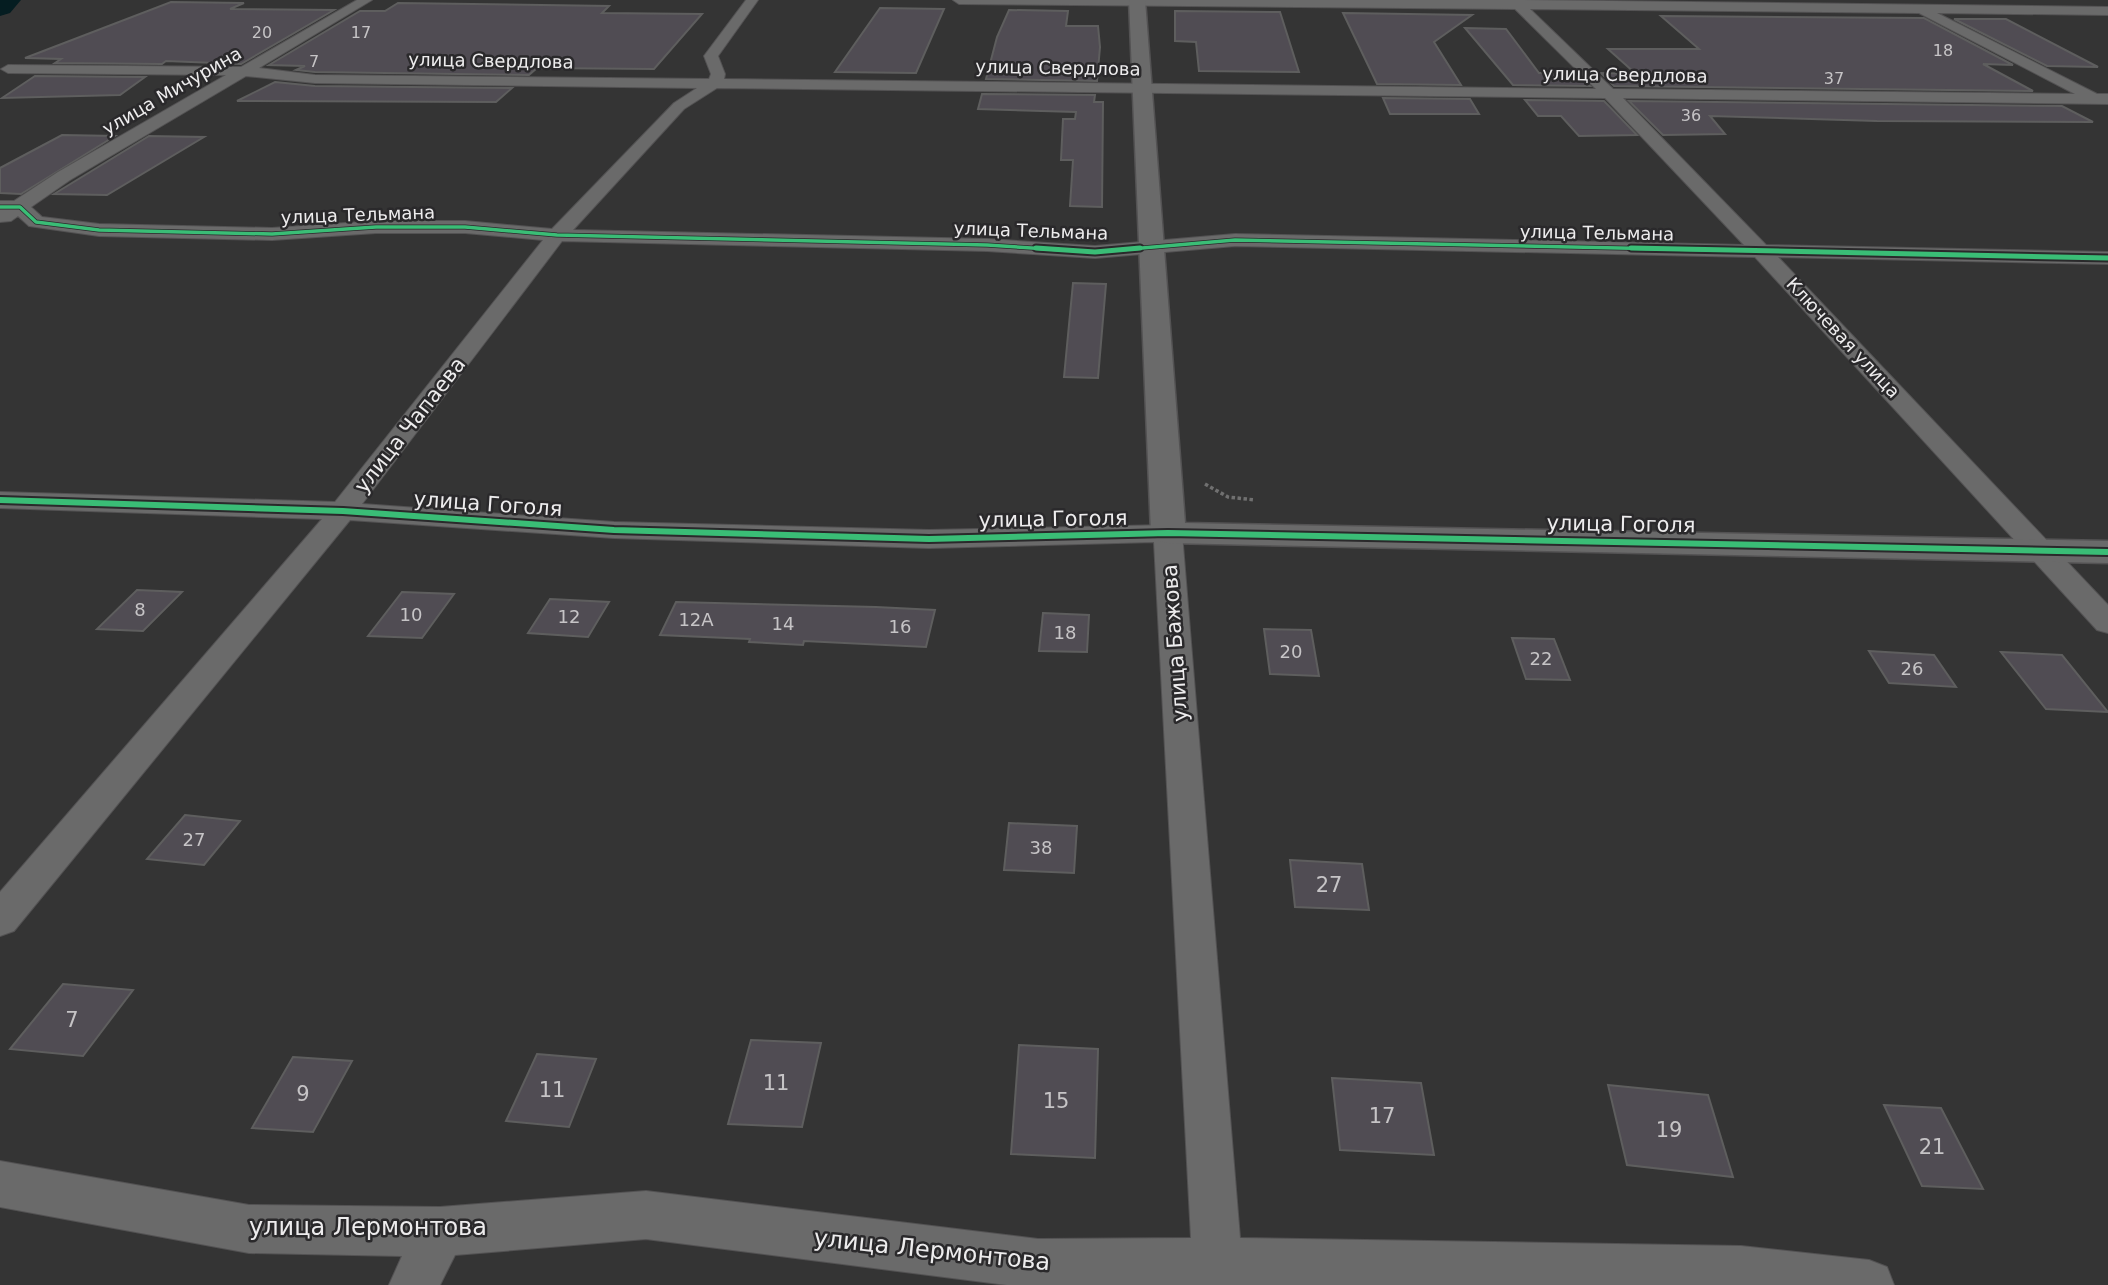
<svg xmlns="http://www.w3.org/2000/svg" width="2108" height="1285" viewBox="0 0 2108 1285" font-family="'DejaVu Sans',sans-serif">
	<rect width="100%" height="100%" fill="#343434"/>
	<g fill="none" stroke-linecap="round" stroke-linejoin="round">
		<path fill="#051d21" fill-rule="evenodd" d="M0,0h21l-11,13 -10,3z"/>
	</g>
	<path fill="#504c53" stroke="#5e5e5e" stroke-width="2" d="M171,2l73,1 -14,6 104,1 -93,54 -75,-3 -4,3 -107,-1 6,-4 -36,-1z
		M398,3l211,3 -7,7 100,1 -48,55 -117,-1 -8,7 -214,-3 -19,-2 9,-4 -36,-1 91,-54h25z
		M880,8l64,1 -28,64 -81,-1z
		M1009,10l59,1 -2,15h32l2,21 -3,34 -111,-2 11,-42z
		M1175,11l105,1 19,60 -100,-1 -3,-29 -21,-1z
		M1343,13l129,2 -38,27 27,43 -84,-1z
		M1661,16l263,2 89,47 -30,-1 50,27 -419,-5 -13,-13 35,1 -28,-25h91z
		M1954,19h52l92,48 -51,-1z
		M1465,28l41,1 33,44h37l14,13 -77,-1z
		M35,76l110,1 -25,18 -118,3z
		M275,82l40,4 197,2 -16,14 -259,-1z
		M982,94l113,1 -1,7h9l-1,105 -32,-1 3,-46h-12l2,-41h12l1,-7 -98,-3z
		M1383,98l87,1 9,15h-89z
		M1525,100l79,1 33,34 -58,1 -18,-20h-23z
		M1629,101l433,5 31,16 -216,-1 -167,-5 15,18 -62,1z
		M62,135l53,1 -94,58 -21,-1v-25z
		M149,136l55,1 -97,58 -53,-1z
		M1073,283l33,1 -8,94 -34,-1z
		M137,590l45,2 -39,39 -46,-2z
		M402,592l52,2 -32,44 -54,-2z
		M550,599l59,3 -21,35 -60,-4z
		M676,602l200,5 59,3 -9,37 -122,-6 -1,4 -54,-3 1,-3 -90,-4z
		M1043,613l46,2 -2,37 -48,-1z
		M1264,629l47,1 8,46 -49,-2z
		M1512,638l42,1 16,41 -44,-1z
		M1869,651l65,4 22,32 -67,-4z
		M2001,652l61,3 46,57 -62,-3z
		M185,815l55,6 -36,44 -57,-6z
		M1009,823l68,3 -3,47 -70,-3z
		M1290,860l72,4 7,46 -74,-3z
		M63,984l70,6 -50,66 -73,-7z
		M751,1040l70,3 -19,84 -74,-3z
		M1019,1045l79,4 -3,109 -84,-4z
		M537,1054l59,5 -27,68 -63,-6z
		M293,1057l59,4 -39,71 -61,-4z
		M1332,1078l89,5 13,72 -94,-5z
		M1608,1085l100,10 25,82 -106,-12z
		M1884,1105l57,3 42,81 -61,-3z"/>
	<g fill="none" stroke-linecap="round" stroke-linejoin="round">
		<g stroke="#535253" stroke-width="2">
			<path id="minor" d="M357,0h15l-113,68 56,7 394,4 2,-5 -7,-18 42,-56h12l-40,56 7,18 -1,5 872,10 -81,-80 -556,-5 -6,-4h567l588,7v8l-171,-2 160,81h11v10l-485,-6 143,147 342,7v12l-330,-7 330,348v28l-11,-3 -342,-373 -520,-11 -140,12 -108,-7 -425,-10 -200,263 252,18 315,8 239,-5 10,2 4,6 58,705 501,8 128,14 18,7 7,18h-887l-361,-46 -191,16 -15,30h-51l13,-29 -153,-3 -249,-46v-46l249,44 191,2 206,-16 392,48 153,-1 -37,-696 -225,6 -315,-10 -264,-18 -336,411 -14,5v-44l322,-373 -322,-11v-16l335,10 208,-262 -78,-7h-89l-104,7 -173,-4 -70,-10 -11,-10 -7,5 -11,1v-21h14l44,-29 168,-97 -218,-2 -7,-4 7,-4 233,2zM1530,9l389,4 156,81 -462,-5zM246,76l69,7 382,5 -23,15 -122,126 -87,-8h-89l-104,7 -173,-4 -57,-7 -11,-10 39,-27zM717,88l888,10 139,147 -509,-11 -140,12 -108,-7 -414,-9 111,-121z"/>
		</g>
		<g stroke="#535253" stroke-width="3">
			<path id="tertiary" d="M1129,0h16l40,523 923,18v22l-940,-20 -12,-3 -5,-7z"/>
		</g>
		<path stroke="#707070" stroke-width="3.5" stroke-dasharray="3.5 2.5" stroke-linecap="butt" d="M1205,484l23,13 27,3"/>
		<use href="#minor" fill="#6a6a6a" fill-rule="evenodd"/>
		<use href="#tertiary" fill="#6a6a6a" fill-rule="evenodd"/>
		<g stroke="#2a292b" stroke-width="5">
			<path id="cycleway-far2" d="M0,207h20l16,15 63,8 173,4 104,-7h89l92,8 430,10 76,5
				M1119,250l116,-10 480,10"/>
		</g>
		<g stroke="#2a292b" stroke-width="9">
			<path id="cycleway-far1" d="M1036,248l59,4 45,-4
				M1631,248l477,10"/>
		</g>
		<g stroke="#2a292b" stroke-width="10">
			<path id="cycleway" d="M0,500l343,11 271,19 315,9 239,-6 940,19"/>
		</g>
		<use href="#cycleway-far2" stroke="#3abd76" stroke-width="3.5"/>
		<use href="#cycleway-far1" stroke="#3abd76" stroke-width="5"/>
		<use href="#cycleway" stroke="#3abd76" stroke-width="6"/>
	</g>
	<g text-anchor="middle" stroke-width="5" stroke-linejoin="round" paint-order="stroke">
		<g font-size="16" fill="#c6c4c6">
			<text x="262" y="38">20</text>
			<text x="361" y="38">17</text>
			<text x="1943" y="56">18</text>
			<text x="314" y="67">7</text>
			<text x="1834" y="84">37</text>
			<text x="1691" y="121">36</text>
		</g>
		<g font-size="18" fill="#edeced" stroke="#2a292b">
			<text transform="translate(491 61) rotate(1)" y="6">улица Свердлова</text>
			<text transform="translate(1058 68) rotate(1)" y="6">улица Свердлова</text>
			<text transform="translate(1625 75) rotate(1)" y="6">улица Свердлова</text>
			<text transform="translate(172 91) rotate(-30)" y="6">улица Мичурина</text>
			<text transform="translate(358 215) rotate(-2)" y="6">улица Тельмана</text>
			<text transform="translate(1031 231) rotate(2)" y="6">улица Тельмана</text>
			<text transform="translate(1597 233) rotate(1)" y="6">улица Тельмана</text>
			<text transform="translate(1843 338) rotate(47)" y="6">Ключевая улица</text>
		</g>
		<g font-size="18" fill="#c6c4c6">
			<text x="140" y="616">8</text>
			<text x="411" y="621">10</text>
			<text x="569" y="623">12</text>
			<text x="696" y="626">12А</text>
			<text x="783" y="630">14</text>
			<text x="900" y="633">16</text>
			<text x="1065" y="639">18</text>
			<text x="1291" y="658">20</text>
			<text x="1541" y="665">22</text>
			<text x="1912" y="675">26</text>
			<text x="194" y="846">27</text>
			<text x="1041" y="854">38</text>
		</g>
		<g font-size="21" fill="#edeced" stroke="#2a292b">
			<text transform="translate(410 425) rotate(-52)" y="7">улица Чапаева</text>
			<text transform="translate(488 504) rotate(4)" y="7">улица Гоголя</text>
			<text transform="translate(1053 519) rotate(-1)" y="7">улица Гоголя</text>
			<text transform="translate(1621 524) rotate(1)" y="7">улица Гоголя</text>
			<text transform="translate(1175 643) rotate(-94)" y="7">улица Бажова</text>
		</g>
		<g font-size="21" fill="#c6c4c6">
			<text x="1329" y="892">27</text>
			<text x="72" y="1027">7</text>
			<text x="776" y="1090">11</text>
			<text x="552" y="1097">11</text>
			<text x="303" y="1101">9</text>
			<text x="1056" y="1108">15</text>
			<text x="1382" y="1123">17</text>
			<text x="1669" y="1137">19</text>
			<text x="1932" y="1154">21</text>
		</g>
		<g font-size="24" fill="#edeced" stroke="#2a292b">
			<text x="368" y="1235">улица Лермонтова</text>
			<text transform="translate(932 1250) rotate(6)" y="8">улица Лермонтова</text>
		</g>
	</g>
</svg>
